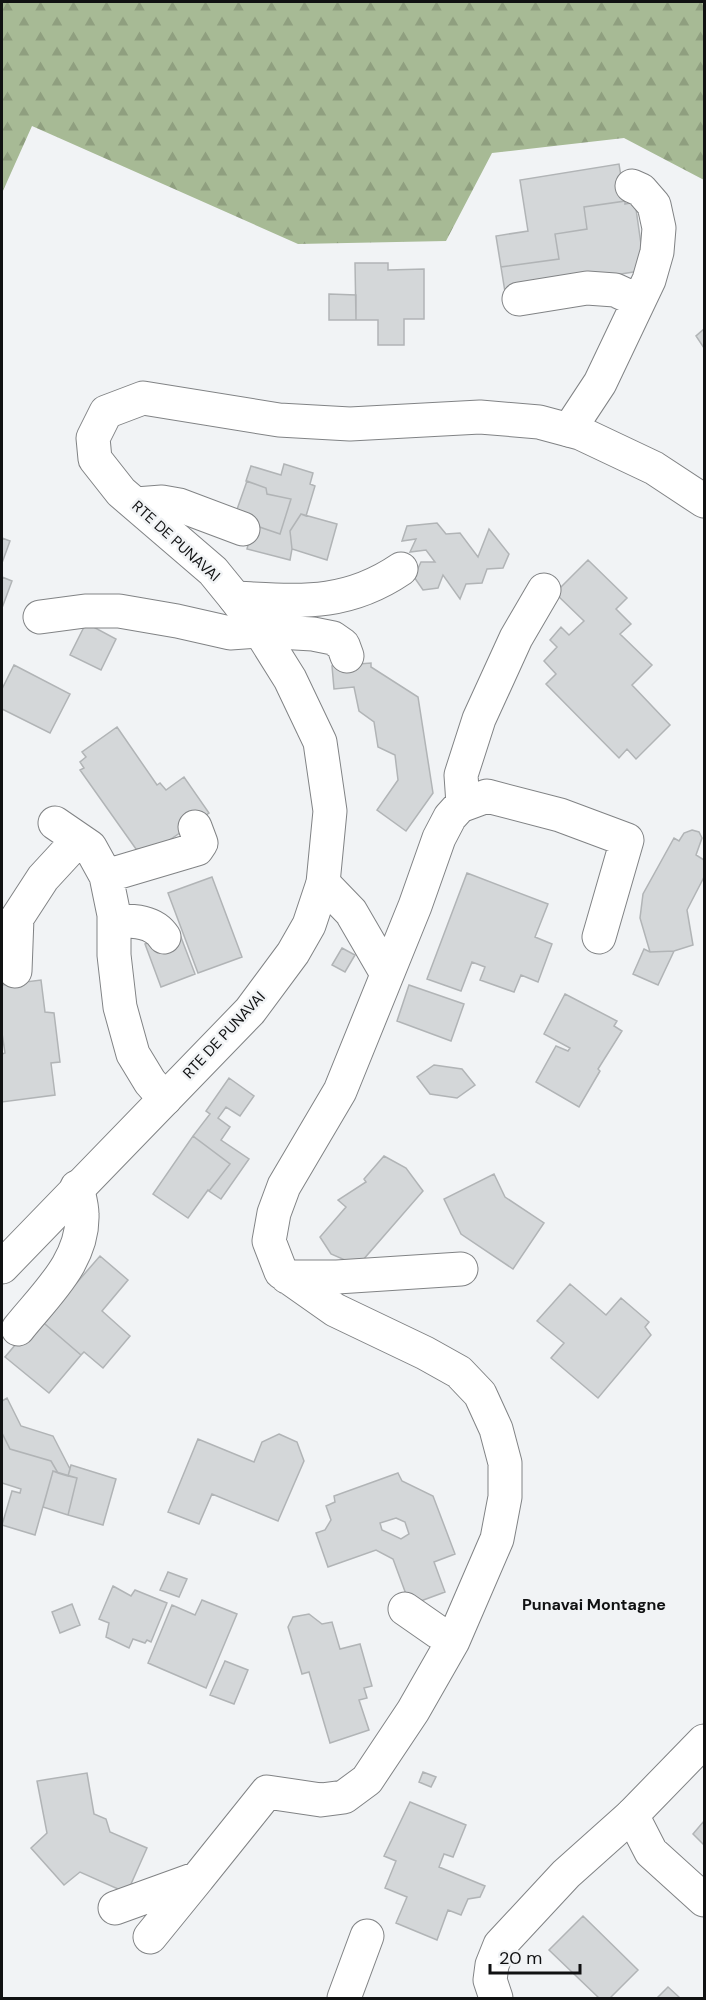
<svg xmlns="http://www.w3.org/2000/svg" width="706" height="2000" viewBox="0 0 706 2000" font-family="'DM Sans',sans-serif">
	<defs>
		<pattern id="forest-firs" width="22" height="20" patternUnits="userSpaceOnUse" patternTransform="scale(1.5)"><rect width="22" height="20" fill="#a7ba95"/><path d="M5 1l3.5 6h-7zM16 11l3.5 6h-7z" fill="#8f9f7f"/></pattern>
	</defs>
	<rect width="100%" height="100%" fill="#f1f3f5"/>
	<path fill="url(#forest-firs)" d="M2,2h702v178l-80,-42 -132,15 -46,88 -148,3 -266,-118 -30,67z"/>
	<path fill="#d4d7d9" stroke="#b1b4b6" stroke-width="1.5" fill-rule="evenodd" d="M619,164l6,37 -41,6 3,22 -32,5 4,25 -58,8 -5,-31 32,-5 -8,-51z
		M625,201v3l10,-2 9,63 -4,6 -135,21 -4,-25 58,-8 -4,-25 32,-5 -3,-22z
		M355,263h33v7l36,-1v50h-20v26h-26v-25h-22z
		M329,294l27,1v25h-27z
		M704,329v19l-8,-12z
		M284,464l29,9 -3,11 5,2 -9,30 -5,-2 -11,17 2,18 -2,11 -43,-11 6,-24 27,9 11,-35 -24,-5 -1,-6 -20,-7 5,-15 30,9z
		M247,481l19,7 1,6 24,5 -11,35 -46,-16z
		M301,514l36,10 -10,36 -35,-11 -2,-18z
		M437,523l9,11 14,-1 18,24 11,-28 20,25 -6,14 -16,1 -5,14 -16,1 -6,15 -17,-24 -5,13 -15,2 -9,-13 7,-15h14l-9,-12 -16,2 6,-13 -14,2 5,-15z
		M2,538l8,3 -8,22z
		M588,560l39,38 -11,11 15,15 -11,10 32,31 -20,20 38,40 -34,34 -9,-10 -8,9 -73,-74 10,-10 -12,-13 13,-14 -7,-7 11,-13 8,8 15,-14 -29,-28z
		M2,577l10,4 -10,27z
		M86,623l30,16 -15,31 -31,-15z
		M371,663v4l47,30 15,96 -27,38 -29,-21 21,-30 -3,-25 -17,-8 -4,-25 -15,-11 -5,-24 -20,2 -2,-23z
		M14,665l56,29 -20,39 -48,-24v-20z
		M117,727l40,58 3,-2 6,7 18,-13 25,36 -60,41 -3,-5h-10l-56,-79 4,-2 -4,-6 6,-5 -4,-5z
		M692,830l7,2 3,6 -6,17 8,5v17l-17,33 6,35 -19,6 -24,1 -10,-34 3,-24 31,-56 5,3 5,-8z
		M467,873l81,31 -13,33 17,7 -14,38 -17,-7 -7,17 -34,-12 5,-13 -13,-5 -11,29 -34,-12z
		M212,877l30,80 -44,16 -30,-80z
		M179,932l16,42 -34,13 -16,-43z
		M342,948l13,7 -10,17 -13,-7z
		M644,949l6,3 24,-1 -16,34 -25,-11z
		M41,980l4,32 9,1 6,49 -9,1 4,32 -53,7v-48l3,-1 -3,-20v-48z
		M409,985l55,19 -13,37 -54,-20z
		M565,994l52,27 -3,5 8,5 -24,38 2,2 -21,36 -43,-25 20,-36 12,5 2,-3 -26,-14z
		M434,1065l28,4 13,16 -18,13 -27,-4 -13,-17z
		M229,1078l25,18 -14,20 -14,-9 -8,11 12,9 -9,13 28,19 -28,40 -12,-8 21,-27 -37,-28 17,-22 -4,-3z
		M193,1136l37,28 -21,27 -1,-1 -20,28 -35,-24z
		M384,1156l22,12 17,23 -61,70 -8,3 -23,-10 -11,-17 26,-30 -8,-7 28,-18 -2,-3z
		M494,1174l11,23 39,26 -31,46 -52,-35 -17,-35z
		M100,1256l28,24 -26,31 28,25 -27,32 -19,-16 -3,3 -43,-37h8z
		M570,1284l36,31 15,-17 28,24 -4,5 6,8 -53,63 -47,-40 13,-15 -27,-22z
		M38,1318l43,37 -32,38 -44,-36z
		M7,1398l14,28 32,10 17,33 -2,7 -10,-3 -7,-12 -41,-12 -8,-16v-32z
		M2,1433l8,16 41,12 7,12 -5,-2 -18,64 -33,-10 10,-34 8,2 1,-4 -19,-6z
		M279,1434l18,8 7,19 -26,60 -66,-27 -13,30 -31,-12 30,-73 56,23 8,-20z
		M71,1465l45,14 -13,46 -35,-10 9,-37 -9,-2z
		M53,1471l24,7 -9,37 -25,-8z
		M398,1473l4,8 31,15 22,58 -21,8 11,30 -35,13 -17,-46 -17,-9 -48,17 -12,-34 9,-3 6,-10 -5,-14 9,-4 -1,-6zM396,1518l9,4 4,12 -8,5 -19,-9 -2,-7z
		M168,1572l19,7 -8,18 -19,-7z
		M113,1586l18,10 4,-6 32,13 -16,39 -4,-2 -2,3 -12,-4 -4,9 -23,-11 3,-14 -10,-4z
		M202,1600l35,14 -31,74 -58,-25 24,-58 23,10z
		M72,1604l8,21 -20,8 -8,-21z
		M309,1614l13,10 10,-2 8,27 20,-5 12,42 -8,2 3,10 -8,2 10,30 -39,13 -21,-71 -7,2 -14,-47 5,-10z
		M225,1661l23,9 -14,34 -24,-9z
		M423,1772l13,5 -5,10 -12,-5z
		M87,1773l7,41 12,5 4,13 37,16 -20,45 -47,-21 -16,13 -33,-37 16,-15 -10,-52z
		M410,1802l56,23 -13,32 -9,-3 -5,13 46,19 -5,11 -12,2 -7,16 -13,-5 -11,30 -41,-17 11,-26 -22,-9 11,-27 -12,-5z
		M704,1821v24l-11,-11z
		M583,1916l55,54 -28,28h-11l-50,-48z
		M668,1987l12,11h-23z"/>
	<g fill="none" stroke-linecap="round" stroke-linejoin="round">
		<g stroke="#818385" stroke-width="35">
			<path id="minor" d="M519,299l68,-11 28,2 24,11
				M569,430l31,-47 49,-103 8,-28 2,-24 -5,-23 -13,-15 -9,-4
				M136,504l26,-2 17,3 64,24
				M235,598c64,3 110,9 166,-29
				M40,617l45,-6h34l58,10 53,12 30,-2 53,3 20,4 10,7 4,11
				M463,804l-2,-29 18,-56 37,-81 28,-48
				M55,823l35,24 16,29 8,39v40l6,52 13,47 17,28 15,17
				M106,876l91,-27 4,-6 -6,-16
				M323,883l28,29 36,62
				M114,921c18,0 39,-1 50,16
				M15,971l2,-53 26,-40 35,-38
				M287,1277h50l124,-8
				M18,1329c27,-34 66,-68 64,-115 0,-9 -3,-18 -5,-27
				M405,1609l33,23 17,4
				M632,1815l19,37 53,48
				M115,1908l83,-30 69,-86 54,8 23,-3 23,-17 46,-69 40,-70 44,-102 8,-42v-34l-9,-34 -16,-35 -21,-22 -34,-19 -90,-43 -54,-38 -12,-31 5,-28 10,-27 56,-95 75,-185 24,-68 11,-21 10,-11 27,-10 73,19 67,25 -28,97
				M150,1937l48,-59
				M344,1998l23,-62"/>
		</g>
		<g stroke="#818385" stroke-width="35">
			<path id="major" d="M2,1267l248,-256 43,-58 16,-28 14,-42 7,-72 -10,-69 -30,-63 -30,-48 -25,-33 -22,-27 -92,-79 -26,-33 -2,-21 13,-26 37,-14 136,22 71,4 130,-7 59,5 41,11 74,35 50,33
				M496,1998l-6,-18 2,-15 8,-20 66,-71 66,-59 72,-74"/>
		</g>
		<use href="#minor" stroke="#fff" stroke-width="33"/>
		<use href="#major" stroke="#fff" stroke-width="33"/>
	</g>
	<g text-anchor="middle" stroke-width="5" stroke-linejoin="round" paint-order="stroke">
		<g font-size="15" fill="#101112" stroke="#f1f3f5">
			<text transform="translate(176 541) rotate(42)" y="5">RTE DE PUNAVAI</text>
			<text transform="translate(224 1035) rotate(-47)" y="5">RTE DE PUNAVAI</text>
		</g>
		<g font-size="16" font-weight="bold" fill="#101112" stroke="#f1f3f5">
			<text x="594" y="1610">Punavai Montagne</text>
		</g>
	</g>
	<rect width="706" height="2000" fill="none" stroke="#101112" stroke-width="6"/>
	<path d="M490 1964v9h90v-9" fill="none" stroke="#101112" stroke-width="3"/>
	<text x="499" y="1964" font-size="18" fill="#101112" stroke="#f1f3f5" stroke-width="4.5" paint-order="stroke">20 m</text>
</svg>
